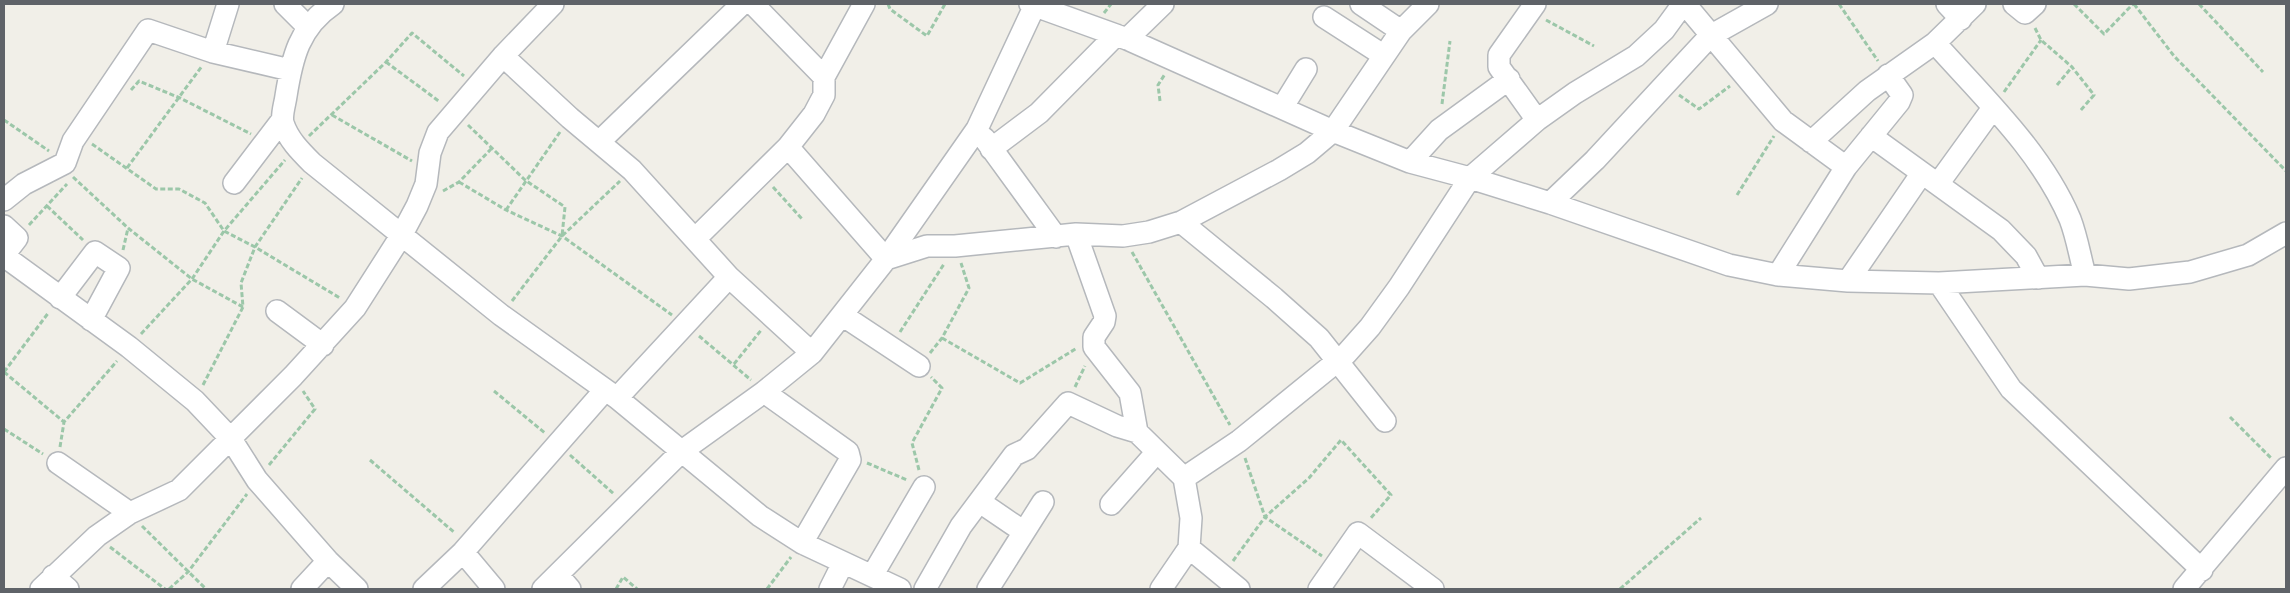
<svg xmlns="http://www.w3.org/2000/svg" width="2290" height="593" viewBox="0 0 2290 593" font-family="'Titillium Web',sans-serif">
	<rect width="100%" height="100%" fill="#f1efe8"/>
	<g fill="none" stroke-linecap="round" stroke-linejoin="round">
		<g stroke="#b5b8bc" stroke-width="24">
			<path id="minor" d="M285,4l22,22
				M333,4c-34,23 -41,54 -47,92 -1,8 -5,19 -3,27 5,16 17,28 29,40l189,152 116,83 143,118 42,27 98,46
				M753,4l71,73
				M1030,4l97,35 206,92 77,31 60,16 80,25 179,62 49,10 70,6 91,2 146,-8 44,4 61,-7 58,-17 38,-22
				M1361,4l40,27
				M1535,4l-36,51v12l38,53
				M1685,4l98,117 63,46
				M1947,4l14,15
				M2014,4l11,9 10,-9
				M1324,17l59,38
				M1127,39l36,-35
				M1935,43c49,55 106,108 135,176 7,18 10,38 15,56
				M213,52l15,-48
				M503,56l67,62 62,52 97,107 83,76
				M1282,108l24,-39
				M1871,136l130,94 25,26 12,22
				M984,138l72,99
				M599,142l143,-138
				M1811,142l56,-51 68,-48 40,-39
				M788,147l98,112
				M991,149l48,-36 77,-78
				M1410,162l29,-32 70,-51
				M234,183l48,-63
				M1938,184l55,-76
				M4,200l20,-16 41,-21 8,-22 75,-111 65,22 77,18
				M1550,203l45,-43 115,-124 57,-32
				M1181,222l93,76 45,40 66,83
				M4,226l13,12 -13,17
				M1076,234l29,82 -1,6 -10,15v10l36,46 7,39
				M696,238l92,-91 26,-33 10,-19v-18l40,-73
				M4,256l125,91 66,54 36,38 26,41 71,81 29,28
				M886,259l41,-13h28l121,-12 47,2 26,-4 32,-10 98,-52 28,-17 26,-22 68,-100 27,-27
				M1778,275l68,-108 53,-65 3,-7 -14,-20
				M1848,281l74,-108
				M1939,283l72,106 191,181
				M60,298l35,-46 24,16 -28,52
				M277,311l46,34
				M842,315l77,51
				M764,392l84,60 2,8 -48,83
				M617,398l112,-121
				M58,463l72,50
				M1184,478l55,-37 107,-87 24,-27 29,-40 71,-109 67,-58 38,-27 61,-37 28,-26 19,-26
				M980,502l44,30
				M1111,504l45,-51
				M1189,548l50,41
				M463,552l31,37
				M558,575l12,14
				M53,576l15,13
				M872,576l52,-89
				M41,589l56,-53 33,-23 49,-23 114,-114 62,-68 46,-72 16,-30 9,-22 4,-31 8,-21 65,-76 50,-52
				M302,589l26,-28
				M424,589l39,-37 142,-162
				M543,589l139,-138 82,-59 48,-39 74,-94 91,-130 58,-124
				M830,589l13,-26
				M925,589l36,-63 53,-71 13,-6 41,-46 49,23 20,6 47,46 7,40 -2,30 -28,41
				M988,589l55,-87
				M1319,589l39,-56 75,56
				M2184,589l102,-121"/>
		</g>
		<path stroke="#9cc7a9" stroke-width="3" stroke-dasharray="5 2.5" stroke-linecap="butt" d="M888,4l2,5 37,27 18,-32
			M1839,4l39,57
			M2074,4l30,30 29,-30
			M2134,4l40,52 112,115
			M2199,4l64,68
			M1104,13l7,-9
			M1546,20l48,26
			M2035,28l6,12 31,27 22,28 -14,16
			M386,62l54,40
			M2057,85l15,-18
			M131,90l8,-9 41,17 71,36
			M2004,92l37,-52
			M1679,95l20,14 31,-23
			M1160,101l-2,-16 7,-11
			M1442,104l8,-63
			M332,115l80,46
			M4,120l45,31
			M468,125l57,55 40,27 -3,29
			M309,136l77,-74 26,-29 52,43
			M92,144l64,45h23l26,14 19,28 31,16 85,51
			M127,168l75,-102
			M73,177l55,51 64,51 51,28
			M459,182l47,28 56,26 110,79
			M773,187l30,33
			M443,191l16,-9 34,-35
			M1737,195l37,-59
			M47,206l36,34
			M506,210l54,-78
			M29,225l38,-41
			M123,250l5,-22
			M1132,252l98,173
			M512,301l50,-65 58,-55
			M900,332l44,-68
			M141,334l51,-55 32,-48 61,-71
			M699,336l52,44
			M942,338l78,45 57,-35
			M930,353l12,-15 27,-50 -8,-25
			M734,364l28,-35
			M4,372l45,-60
			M4,372l60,50
			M203,385l40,-78 -2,-24 14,-36 47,-69
			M1075,387l10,-21
			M494,391l51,42
			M2230,417l42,42
			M4,429l39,25
			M60,447l4,-25 53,-61
			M570,455l44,39
			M1245,458l20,59 57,39
			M370,460l85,73
			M867,463l40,17
			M269,465l46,-56 -12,-18
			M919,470l-7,-27 30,-55 -11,-11
			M142,526l64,63
			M110,547l55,42
			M1233,561l32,-44 44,-39 32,-38 50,55 -21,24
			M169,589l19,-17 59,-78
			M616,589l7,-12 14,12
			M767,589l24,-32
			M1620,589l81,-71"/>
		<use href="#minor" stroke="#fff" stroke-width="21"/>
	</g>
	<rect width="2290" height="593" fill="none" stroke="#5f6368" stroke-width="10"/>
</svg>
